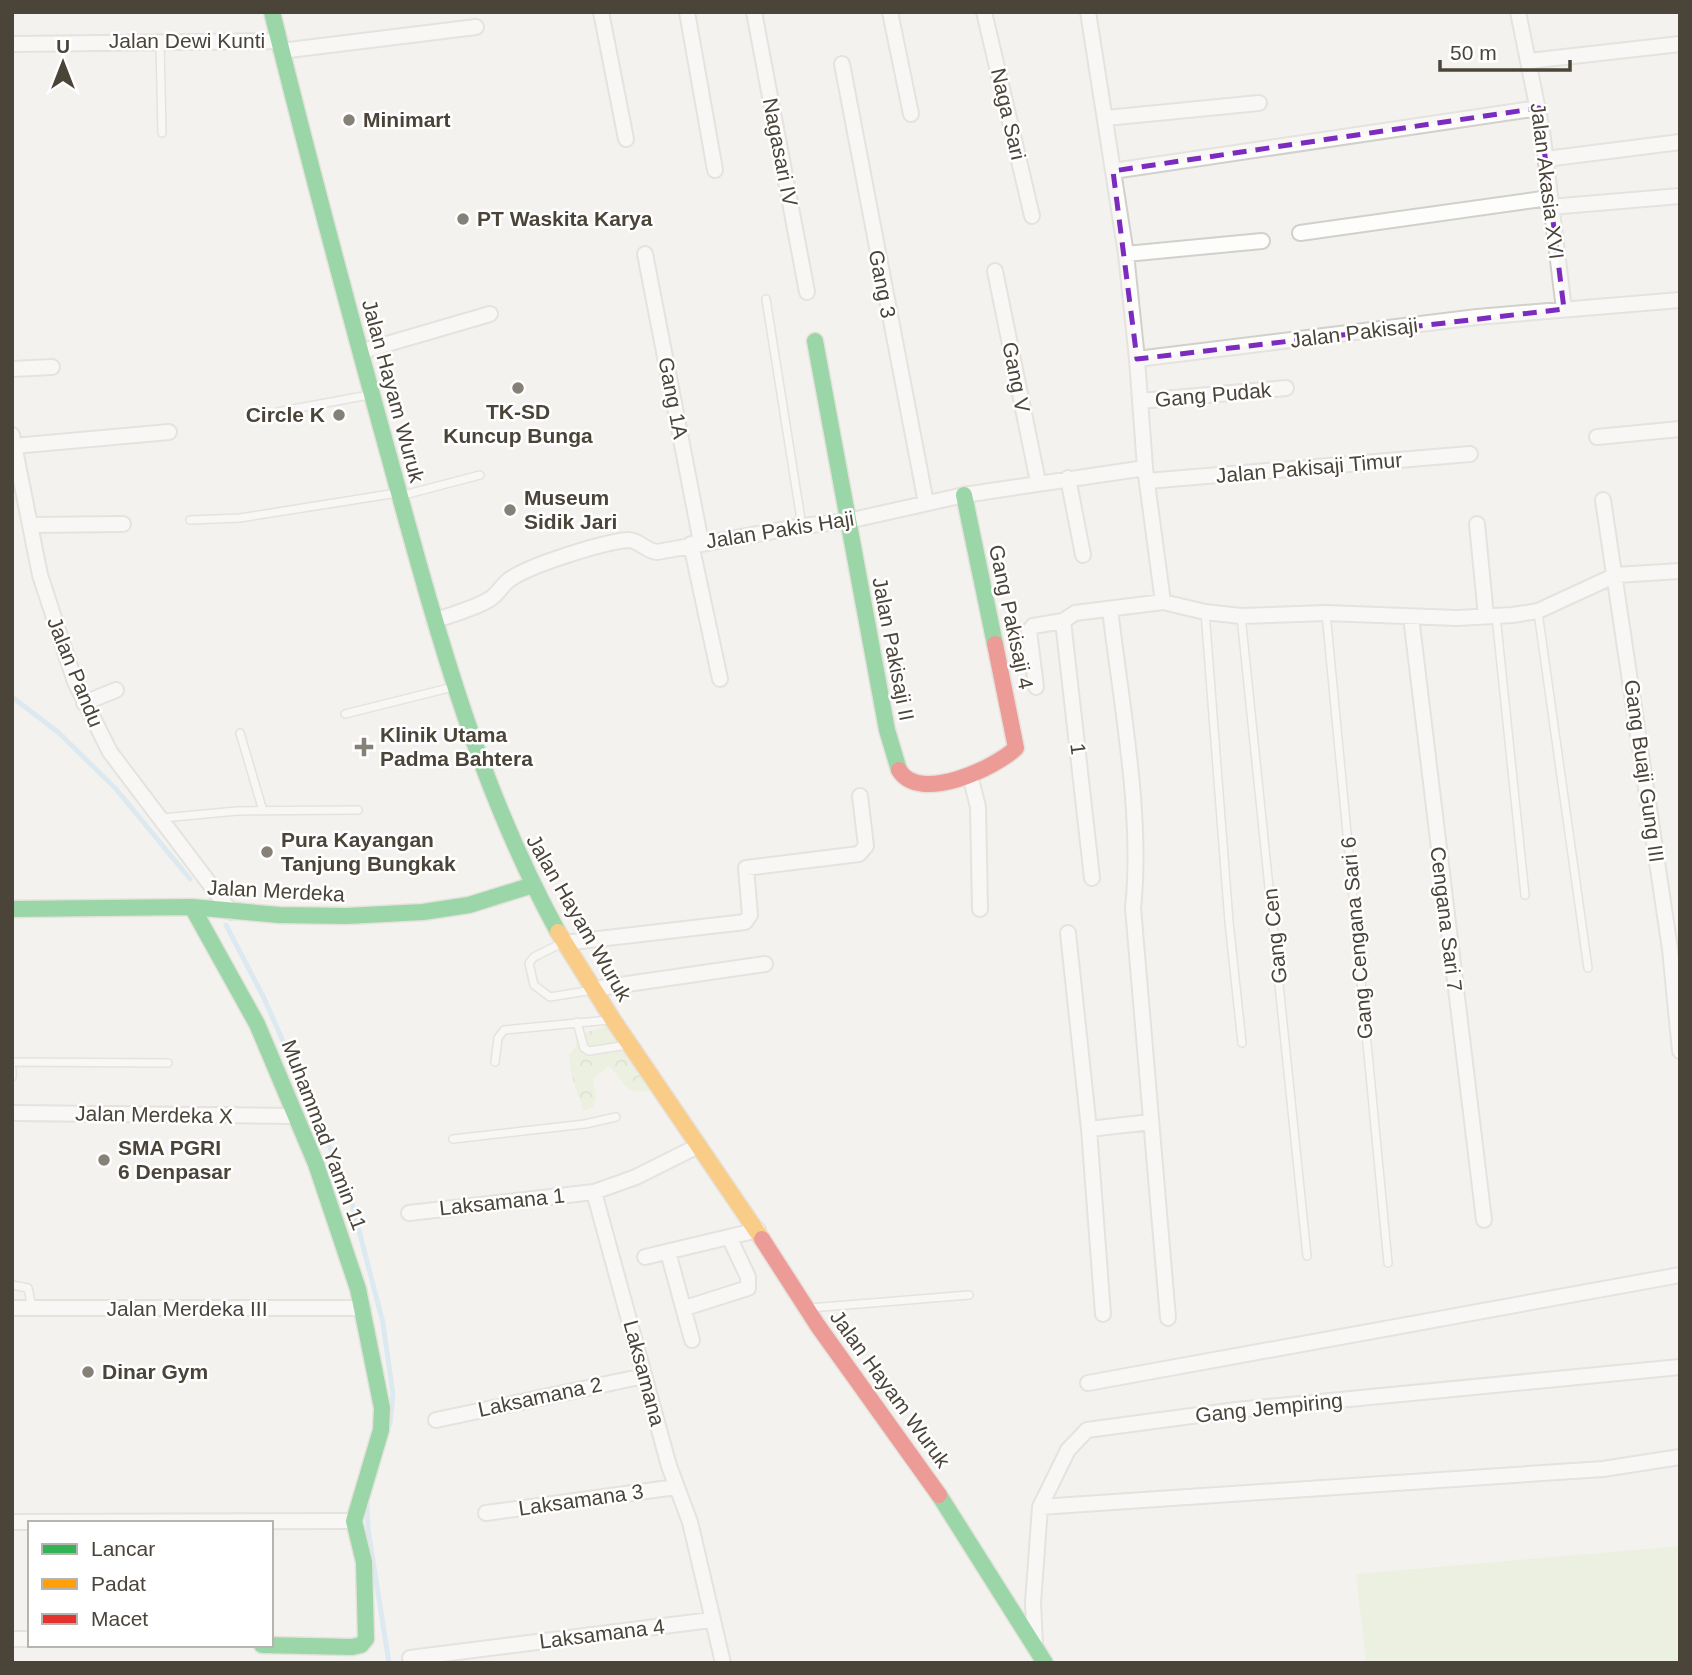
<svg xmlns="http://www.w3.org/2000/svg" width="1692" height="1675" viewBox="0 0 1692 1675" font-family="Arial,sans-serif">
	<defs>
		<pattern id="forest-crowns" width="20" height="18" patternUnits="userSpaceOnUse" patternTransform="scale(1.75)"><rect width="20" height="18" fill="#e1eecf"/><path d="M2 6a3 3 0 1 1 6 0M12 15a3 3 0 1 1 6 0" fill="none" stroke="#c3cdb2"/></pattern>
	</defs>
	<rect width="100%" height="100%" fill="#f4f2ee"/>
	<path fill="#e1eecf" d="M1680,1546v117h-314l-10,-89z"/>
	<path fill="url(#forest-crowns)" d="M607,1026l44,65c-28,3 -25,-7 -42,-25l-16,12 3,19 -3,10 -10,4c-5,-20 -14,-36 -14,-57l6,-5 2,-14z"/>
	<g fill="none" stroke-linecap="round" stroke-linejoin="round">
		<path stroke="#c0ddf1" stroke-width="5" d="M12,697l47,36 57,56 74,90
			M226,925l37,71 85,192 35,135 10,72 -3,29
			M367,1504l1,25 21,134"/>
		<g stroke="#d2d0cb" stroke-width="10">
			<path id="lane" d="M160,43l2,90
				M766,299l36,227
				M277,412l92,-17
				M400,496l80,-21
				M190,520l50,-2 157,-25
				M1205,612l24,310 13,121
				M1538,612l50,356
				M1326,613l62,650
				M1241,616l66,640
				M1496,616l29,279
				M345,714l108,-27
				M240,733l23,78
				M162,818l75,-7 121,-1
				M562,943l-28,14 -5,6 5,22 16,12 43,-7
				M577,1022l7,26 5,3 39,-6
				M12,1062l156,1
				M495,1062l3,-24 6,-8 105,-10
				M12,1069v8
				M453,1139l132,-15 31,-7
				M12,1285l16,3 4,20
				M810,1308l159,-13"/>
		</g>
		<g stroke="#d2d0cb" stroke-width="18">
			<path id="street" d="M601,12l25,127
				M687,12l28,158
				M754,12l53,280
				M890,12l21,102
				M984,12l48,204
				M1088,12l38,242 11,105
				M1518,12l24,118 22,179
				M12,44l266,-3
				M281,51l195,-24
				M1529,61l151,-17
				M842,64l84,439
				M1106,118l153,-15
				M1546,159l134,-17
				M1113,171l426,-63
				M1550,207l130,-11
				M1300,233l249,-35
				M645,254l56,288
				M1126,254l136,-13
				M995,271l43,211
				M363,351l127,-37
				M12,369l40,-2
				M1140,401l146,-13
				M12,435l28,140 35,107 35,70 121,160
				M1597,437l83,-8
				M14,446l155,-14
				M1068,478l15,77
				M1147,481l323,-27
				M1603,500l67,449 10,102
				M1477,524l9,92
				M31,525l92,-1
				M691,544l29,135
				M1163,602l-18,-134 -8,-109 340,-42 203,-17
				M1110,609c11,95 33,205 23,299l35,410
				M1411,617l73,603
				M434,621c18,-7 40,-12 56,-22 8,-5 12,-14 19,-19 20,-15 95,-38 119,-40 12,0 17,11 29,12l145,-26 46,-5 116,-26 181,-27
				M1063,621l29,257
				M1036,687l-7,-56 4,-5 30,-5 12,-8 88,-11 42,10 36,4 85,-3 131,5 56,-3 25,-4 78,-36 64,-4
				M84,703l32,-13
				M970,775l8,32 2,102
				M1068,933l21,196 14,185
				M564,943l181,-21 5,-7 -4,-47 113,-14 7,-8 -6,-50
				M593,989l172,-25
				M12,1113l284,3
				M1089,1129l62,-7
				M594,1192l75,274 21,56 33,141
				M409,1213l185,-21 42,-15 62,-31
				M668,1252l24,88
				M645,1257l113,-27
				M12,1308h351
				M685,1308l63,-20v-11l-19,-40
				M1088,1383l592,-108
				M436,1420l208,-44
				M1040,1507l563,-38 77,-12
				M486,1513l190,-26
				M12,1522l342,-1
				M12,1639h18
				M1035,1645l-2,-42 7,-96 28,-57 19,-20 149,-20 444,-43
				M410,1658l301,-38"/>
		</g>
		<g stroke="#d3cfc5" stroke-width="19">
			<path id="fast" d="M272,12c38,154 79,307 121,459 44,160 85,315 165,461
				M815,341l72,389 12,40
				M964,495l31,149
				M192,907l65,117 59,140 42,125 24,119 -1,22 -27,91 10,41 2,77 -5,6 -9,2 -90,-2
				M12,909l180,-2 87,8 67,1 77,-4 46,-7 64,-20
				M939,1495l106,168"/>
		</g>
		<g stroke="#d3cfc5" stroke-width="19">
			<path id="slow" d="M558,932l55,88 149,219"/>
		</g>
		<g stroke="#d3cfc5" stroke-width="19">
			<path id="jam" d="M899,770c20,34 96,-2 117,-22l-21,-104
				M762,1239l56,87 121,169"/>
		</g>
		<use href="#lane" stroke="#fdfdfc" stroke-width="7"/>
		<use href="#street" stroke="#fdfdfc" stroke-width="14"/>
		<use href="#fast" stroke="#30b455" stroke-width="16"/>
		<use href="#slow" stroke="#ff9f0a" stroke-width="16"/>
		<use href="#jam" stroke="#e5322d" stroke-width="16"/>
	</g>
	<path d="M0 0H1692V1675H0ZM1539,108l25,201 -427,50 -24,-188z" fill="#f4f2ee" fill-opacity=".55" fill-rule="evenodd"/>
	<path fill="none" stroke="#7b2cbf" stroke-width="5" stroke-dasharray="14 9" stroke-linejoin="round" d="M1539,108l25,201 -427,50 -24,-188z"/>
	<g fill="#868178" stroke="#fff" stroke-width="2.5">
		<circle cx="349" cy="120" r="7"/>
		<circle cx="463" cy="219" r="7"/>
		<circle cx="518" cy="388" r="7"/>
		<circle cx="339" cy="415" r="7"/>
		<circle cx="510" cy="510" r="7"/>
		<path d="M360.5 736.5h7v7h7v7h-7v7h-7v-7h-7v-7h7z"/>
		<circle cx="267" cy="852" r="7"/>
		<circle cx="104" cy="1160" r="7"/>
		<circle cx="88" cy="1372" r="7"/>
	</g>
	<g text-anchor="middle" stroke-width="5" stroke-linejoin="round" paint-order="stroke">
		<g font-size="21" fill="#4b4439" stroke="#fff">
			<text x="187" y="48">Jalan Dewi Kunti</text>
			<text transform="translate(1008 114) rotate(77)" y="7">Naga Sari</text>
			<text transform="translate(780 152) rotate(79)" y="7">Nagasari IV</text>
			<text transform="translate(1547 181) rotate(83)" y="7">Jalan Akasia XVI</text>
			<text transform="translate(882 284) rotate(79)" y="7">Gang 3</text>
			<text transform="translate(1354 333) rotate(-7)" y="7">Jalan Pakisaji</text>
			<text transform="translate(1016 377) rotate(79)" y="7">Gang V</text>
			<text transform="translate(393 391) rotate(75)" y="7">Jalan Hayam Wuruk</text>
			<text transform="translate(1213 395) rotate(-5)" y="7">Gang Pudak</text>
			<text transform="translate(673 398) rotate(79)" y="7">Gang 1A</text>
			<text transform="translate(1309 468) rotate(-5)" y="7">Jalan Pakisaji Timur</text>
			<text transform="translate(780 530) rotate(-9)" y="7">Jalan Pakis Haji</text>
			<text transform="translate(1011 617) rotate(78)" y="7">Gang Pakisaji 4</text>
			<text transform="translate(893 649) rotate(79)" y="7">Jalan Pakisaji II</text>
			<text transform="translate(75 672) rotate(68)" y="7">Jalan Pandu</text>
			<text transform="translate(1078 749) rotate(83)" y="7">1</text>
			<text transform="translate(1644 771) rotate(82)" y="7">Gang Buaji Gung III</text>
			<text transform="translate(276 891) rotate(3)" y="7">Jalan Merdeka</text>
			<text transform="translate(579 918) rotate(60)" y="7">Jalan Hayam Wuruk</text>
			<text transform="translate(1446 919) rotate(83)" y="7">Cengana Sari 7</text>
			<text transform="translate(1275 936) rotate(-96)" y="7">Gang Cen</text>
			<text transform="translate(1357 938) rotate(-95)" y="7">Gang Cengana Sari 6</text>
			<text transform="translate(154 1115) rotate(1)" y="7">Jalan Merdeka X</text>
			<text transform="translate(324 1135) rotate(69)" y="7">Muhammad Yamin 11</text>
			<text transform="translate(502 1202) rotate(-6)" y="7">Laksamana 1</text>
			<text x="187" y="1316">Jalan Merdeka III</text>
			<text transform="translate(644 1373) rotate(75)" y="7">Laksamana</text>
			<text transform="translate(890 1389) rotate(54)" y="7">Jalan Hayam Wuruk</text>
			<text transform="translate(540 1397) rotate(-12)" y="7">Laksamana 2</text>
			<text transform="translate(1269 1408) rotate(-6)" y="7">Gang Jempiring</text>
			<text transform="translate(581 1500) rotate(-8)" y="7">Laksamana 3</text>
			<text transform="translate(602 1634) rotate(-7)" y="7">Laksamana 4</text>
		</g>
		<g font-size="21" font-weight="bold" fill="#4b4439" stroke="#fff" text-anchor="start">
			<text x="363" y="127">Minimart</text>
			<text x="477" y="226">PT Waskita Karya</text>
			<text x="518" y="419" text-anchor="middle">TK-SD<tspan x="518" dy="24">Kuncup Bunga</tspan></text>
			<text x="325" y="422" text-anchor="end">Circle K</text>
			<text x="524" y="505">Museum<tspan x="524" dy="24">Sidik Jari</tspan></text>
			<text x="380" y="742">Klinik Utama<tspan x="380" dy="24">Padma Bahtera</tspan></text>
			<text x="281" y="847">Pura Kayangan<tspan x="281" dy="24">Tanjung Bungkak</tspan></text>
			<text x="118" y="1155">SMA PGRI<tspan x="118" dy="24">6 Denpasar</tspan></text>
			<text x="102" y="1379">Dinar Gym</text>
		</g>
	</g>
	<rect width="1692" height="1675" fill="none" stroke="#4b4439" stroke-width="28"/>
	<rect x="28" y="1521" width="245" height="126" fill="#ffffff" stroke="#b7b4b0" stroke-width="2"/>
	<rect x="42" y="1544" width="35" height="10" fill="#30b455" stroke="#b7b4b0" stroke-width="2"/>
	<text x="91" y="1556" font-size="21" fill="#4b4439">Lancar</text>
	<rect x="42" y="1579" width="35" height="10" fill="#ff9f0a" stroke="#b7b4b0" stroke-width="2"/>
	<text x="91" y="1591" font-size="21" fill="#4b4439">Padat</text>
	<rect x="42" y="1614" width="35" height="10" fill="#e5322d" stroke="#b7b4b0" stroke-width="2"/>
	<text x="91" y="1626" font-size="21" fill="#4b4439">Macet</text>
	<g transform="translate(63 63)" stroke="#ffffff" stroke-width="5" paint-order="stroke">
	<path d="M0-5L12 26L0 18L-12 26Z" fill="#4b4439"/>
	<text y="-10" font-size="19" font-weight="bold" text-anchor="middle" fill="#4b4439">U</text>
	</g>
	<path d="M1440 60v10h130v-10" fill="none" stroke="#4b4439" stroke-width="3.5"/>
	<text x="1450" y="60" font-size="21" fill="#4b4439" stroke="#ffffff" stroke-width="5" paint-order="stroke">50 m</text>
</svg>
